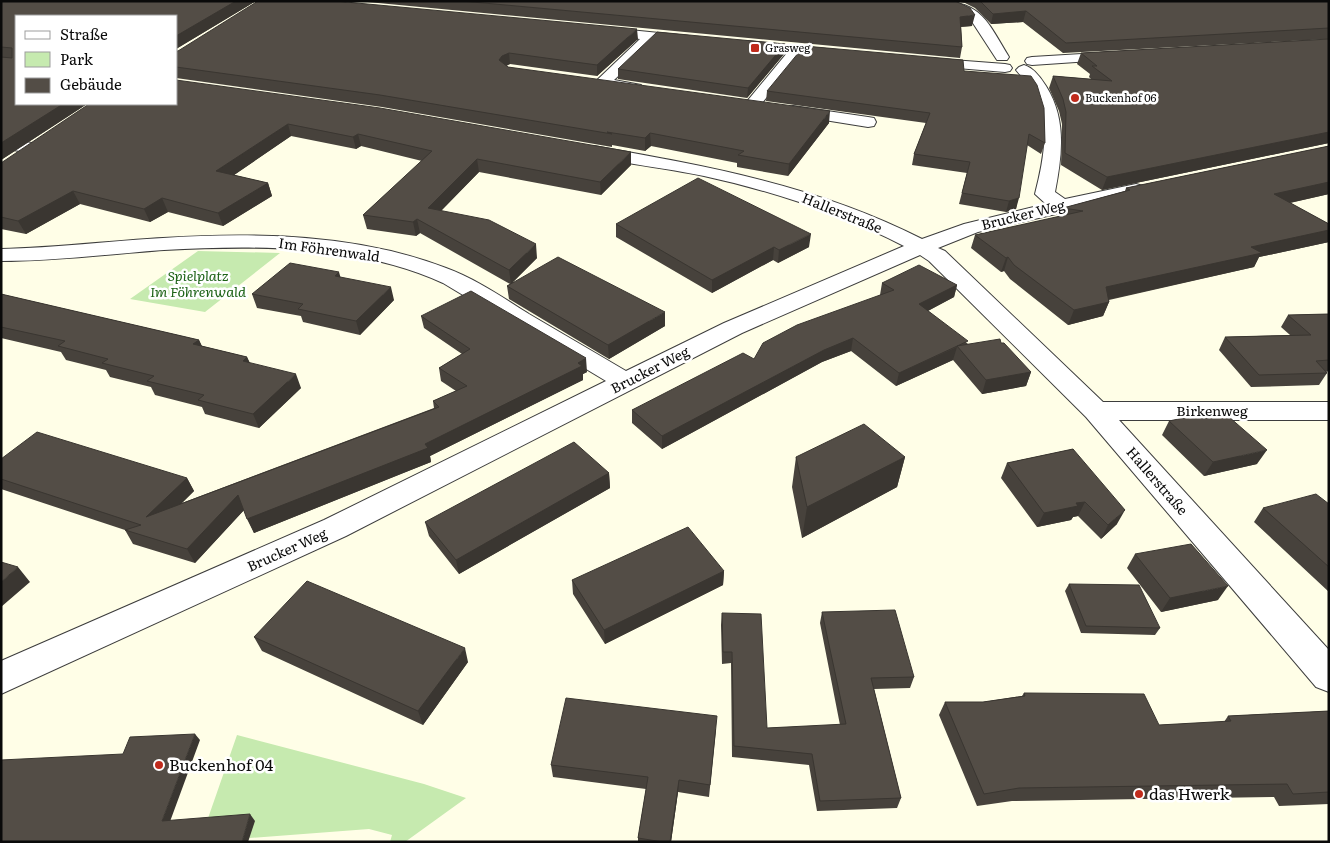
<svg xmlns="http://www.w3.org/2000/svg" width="1330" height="843" viewBox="0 0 1330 843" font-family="Literata,serif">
	<rect width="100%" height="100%" fill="#fffee7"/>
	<path fill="#c6eaaf" d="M198,251l82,2 -75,59 -75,-13z
		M237,735l187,49 42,14 -61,44h-15l2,-7 -23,-6 -120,9 5,-17 -48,3z"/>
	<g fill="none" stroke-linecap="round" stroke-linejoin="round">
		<g stroke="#3d3d3d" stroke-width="2">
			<path id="street" d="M937,1c45,0 51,22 72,56l-2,3h-10l-28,-43z
				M600,27l89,9 7,4 -7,4 -34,-3 -41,39 27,5 2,3 -2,3c-13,3 -32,-2 -44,-5l-3,-3 46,-44 -45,-5 -2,-3z
				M747,41l89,9 5,1 2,3 -2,3 -5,1 -35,-3 -43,53h-12l-2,-3 43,-52 -45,-5 -2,-3 2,-3z
				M1115,52l5,1 2,3 -2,3 -88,6 -5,-1 -2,-3 2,-3 5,-1z
				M926,58l79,6 5,1 2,3 -2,3 -5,1 -84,-7 -2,-3 2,-3z
				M1024,65c10,3 17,13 22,21 21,33 16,70 9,106l10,7 71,-15 7,2 3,4 -3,4 -165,38 -40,16 7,3 158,151h226v18h-210l210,230v42l-13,-5 -230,-270 -157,-156 -9,-6 -178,78 -396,203 -345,158v-33l323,-141 282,-139 -163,-98c-85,-39 -188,-38 -279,-33 -55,4 -108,11 -163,11v-12c55,-1 108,-8 162,-11 93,-6 195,-4 283,30 30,11 56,29 83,46 32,19 65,38 97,57l98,-48 180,-77c-63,-32 -131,-55 -200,-70 -39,-8 -78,-12 -116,-21l-3,-4 3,-4 6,-1c113,20 225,40 328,93l42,-15 82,-20 -11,-10c8,-31 16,-70 1,-100 -5,-9 -13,-15 -20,-24l3,-3z
				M793,106l75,11 6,1 2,4 -2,4 -6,1 -81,-13 -2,-3 2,-3z
				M1,138l37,6 3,4 -3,4 -6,1 -31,-5z"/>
		</g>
		<use href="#street" fill="#fff" fill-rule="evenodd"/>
	</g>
	<path fill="#47423c" d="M1,1h255l-80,48v-33h-160l71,88 -86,56z
		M357,1h969l3,1v37l-266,14 -40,-31 -32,2 -16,-16 -10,-5 -8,-1 15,24 -11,1 1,20 -2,11z
		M638,39l-41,37 -87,-12 -3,1 1,2 321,56 -41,53 -51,-9v-4l-86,-17 -6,5 -33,-6v2l-230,-40 -206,-29v-27z
		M1329,39v104l-227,47 -41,-25 1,-41 -3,-13 -10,-23 4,-12 38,3 -2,-2 1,-3 -13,-10 4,-11z
		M784,54l-37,44 -129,-19v-10z
		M964,71l81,72 -4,11 -14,-9 -11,64 -10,3 -47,-8 8,-31 -55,-8 2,-11 12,-31 -160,-22 1,-10z
		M176,104l455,61 -30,30 -122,-23 -38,39 96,47 -24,24 152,44 -56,33 -100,-60 -2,-13 3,-2 -90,-51 -4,3 -49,-7 -4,-14 59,-54 -61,-15 -5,3 -65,-13 -57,39 34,8 4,13 -49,30 -55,-14 -18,10 -70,-18 -54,30 -25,-5v-66z
		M1329,146v48l-39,9 39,21v18l-70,15 -5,10 -145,33v2l-6,14 -35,9 -58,-46 -6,-8 -3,1 -30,-24 4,-13 86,-19 2,-8 62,-17 1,-3z
		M616,224l193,23 -31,16 -5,-3 -61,33 -96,-56z
		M340,277l54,23 -34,35 -57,-13 -2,-6 -44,-8 -5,-14z
		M882,283l75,2 -3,12 -26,14 40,33 33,-1 30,29 -5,14 -44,8 -29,-34 -57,26 -45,-35 -29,11 -160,87 -30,-26v-13l122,-51 126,-64z
		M1,294l198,46 3,6 45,11 3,6 51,25 -42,40 -54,-14 -3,-7 -47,-12 -4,-8 -41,-10 -4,-7 -40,-10 -5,-8 -60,-14z
		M1329,314v57l-3,1 1,1 -8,12 -68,2 -32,-37 6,-13 65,-2 -9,-8 7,-12z
		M421,316l166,56 -4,2v6l-153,76 1,6 -28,11 -149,60 -10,-23 -49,53 -62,-19 -8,-14 -124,-41v-30l186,19 7,13 -12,12 252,-95 -1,-7 23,-10 -15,-10 -2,-13 23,-14 -38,-26z
		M1169,421l88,43 -53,12 -42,-41z
		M1073,449l44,75 -16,15 -23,-23 -5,1 -2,3 -34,7 -36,-49 6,-15z
		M796,457h109l-8,30 -95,51 -10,-51z
		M609,473l1,15 -151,86 -30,-38 -4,-14z
		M1329,504v88l-75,-70 9,-14z
		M1135,554l83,46 -57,12 -34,-44z
		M724,571l-1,14 -118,59 -32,-50 -1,-14z
		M1069,584l91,44 -5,7 -74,-2 -16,-42z
		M822,612l92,65 -4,11 -36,1 27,109 -4,10 -80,3 -8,-46 -77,-8 -1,-94 -9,1 -1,-39 1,-12 45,115 73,-3 -20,-102z
		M254,637l214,25 -45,63 -161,-74z
		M1024,693l135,32 65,-3 4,-6 101,-5v93l-50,2 -5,-9 -262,4 -35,5 -38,-91 6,-13h38l39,-6z
		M716,729l-7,68 -31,-5 -7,50h-33v-4l8,-49 -93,-12 -2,-12z"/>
	<path fill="#3a3631" d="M236,1h20l-80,48v-13z
		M1026,11l-3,11 -32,2 2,-10z
		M975,15l-3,11 -15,1 3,-10z
		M637,29l1,10 -41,37v-11z
		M785,44l-1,10 -37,44 1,-10z
		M509,53l1,11 -6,3 -5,-7 3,-4z
		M63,104h24l-86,56v-17z
		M830,111l-1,12 -41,53 1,-12z
		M288,124l3,12 -70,48 -5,-13z
		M1329,132v11l-227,47 5,-13z
		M650,133l1,13 -6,5v-13z
		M358,134l3,12 -5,3 -3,-12z
		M631,152v13l-30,30 -1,-13z
		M477,159l2,13 -49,50 -2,-14z
		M1329,182v12l-62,14 7,-14z
		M268,183l4,13 -49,30 -5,-13z
		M73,191l7,13 -54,30 -8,-13z
		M162,198l6,14 -18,10 -6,-13z
		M1019,198l-3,11 -10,3 3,-11z
		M417,219l3,14 -4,3 -3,-14z
		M1329,230v12l-70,15 -5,10 -153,34 5,-14 145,-40z
		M811,234l-2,13 -31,16 1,-13z
		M536,244l1,14 -26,26 -2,-14z
		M774,247l-1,13 -61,33v-13z
		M1008,257l-4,14 -3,1 5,-14z
		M339,272l4,14 -8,-10z
		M957,285l-3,12 -38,20 3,-13z
		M391,287l3,13 -34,35 -4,-14z
		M1109,302l-6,14 -35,9 6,-15z
		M665,312v14l-56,33 -1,-14z
		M853,338l-2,13 -29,11 -160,87v-13l162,-86z
		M199,340l6,14 -12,-10z
		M957,347l-4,13 -57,26 3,-13z
		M247,357l6,14 -10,-10z
		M586,358l1,14 -4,2v6l-153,76 1,6 -177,71 -7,-14 178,-75z
		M1031,372l-5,14 -44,8 4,-14z
		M296,374l5,14 -42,40 -6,-14z
		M1267,450l-10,14 -53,12 9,-14z
		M905,457l-8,30 -95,51 5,-31z
		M609,473l1,15 -151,86 -3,-14z
		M187,478l7,13 -40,39 -8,-13z
		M238,495l7,14 -50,54 -8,-14z
		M1085,502l-7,14 -5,1 -2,3 -34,7 7,-14 32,-10z
		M1125,510l-8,14 -16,15 7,-14z
		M18,567l12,15 -29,25v-25z
		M724,571l-1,14 -118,59 -1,-14z
		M1228,586l-10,14 -57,12 9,-14z
		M465,648l3,14 -45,63 -5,-14z
		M195,734l5,6 -32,87 -6,-6z
		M679,780l-1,12 -7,50h-1z
		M250,814l5,7 -7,21h-6z"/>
	<path fill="#534d46" stroke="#3a3631" d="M1,1h235l-60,35v-20h-160v88h47l-62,39v-86l11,1v-10l-11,-1z
		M258,1h77l302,28 -40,36 -88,-12 -7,3 -3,4 9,7 322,44 -41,53 -51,-9 6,-4 -94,-18 -5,5 -38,-6 5,2 -232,-39 -204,-28v-16h2z
		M462,1h493l15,7 5,7 -15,2 2,30z
		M980,1h346l3,1v26l-263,15 -40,-32 -33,3z
		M657,32l128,12 -37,44 -130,-19z
		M1329,39v93l-222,45 -42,-24 1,-41 -3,-13 -10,-23 59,5 -20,-15h5l-16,-13z
		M804,46l159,14 1,11 67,5 6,9 7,23 1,35 -16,-9 -10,64 -10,3 -47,-8 8,-31 -56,-8 16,-41 -163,-22z
		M176,80l204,28 251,44 -31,30 -123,-23 -49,49 61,12 47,24 -27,26 -92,-51 -4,3 -50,-7 69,-64 -74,-17 -5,3 -65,-13 -72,47 52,12 -50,30 -56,-15 -18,11 -71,-18 -55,30 -17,-4v-54l88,-59h87z
		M1329,146v36l-55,12 55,30v6l-78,17 11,6 -156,34 3,15 -35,8 -60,-45 -6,-8 -2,1 -31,-23 108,-24 -20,-3 67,-18 -4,-2z
		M698,178l113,56 -32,16 -5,-3 -62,33 -96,-56z
		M558,257l107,55 -57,33 -101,-59z
		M290,263l49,9 -4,4 56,11 -35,34 -58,-12 5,-5 -51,-10z
		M919,265l38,20 -38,19 49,37 -69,32 -46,-35 -29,12 -162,86 -30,-26 111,-57 11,6 9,-16 34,-18 97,-35 -12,-7z
		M471,291l115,67 -8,5 4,3 -157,78 3,4 -181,71 -9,-24 -51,54 -62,-19 16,-5 -140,-46v-20l36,-27 150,46 -41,39 293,-110 -6,-6 34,-15 -28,-18 31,-19 -49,-33z
		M1,294l198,46 -6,4 54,13 -4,4 53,13 -43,40 -55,-14 6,-5 -57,-14 7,-5 -52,-13 6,-4 -50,-13 7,-5 -64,-14z
		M1329,314v46l-13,1 11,12 -68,2 -34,-38 86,-2 -23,-20z
		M1000,339l1,4h3l27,29 -45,8 -29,-34z
		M1221,410l46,40 -54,12 -44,-41z
		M864,424l41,33 -98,50 -11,-50z
		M574,442l35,31 -153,87 -31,-38z
		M1073,449l52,61 -17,15 -23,-23 -9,1 2,3 -34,7 -37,-50z
		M1316,494l13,10v63l-66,-59z
		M688,527l36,44 -120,59 -32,-50z
		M1191,544l37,42 -58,12 -35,-44z
		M1,562l17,5 -17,15z
		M307,581l158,67 -47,63 -164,-74z
		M1069,584l70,1 21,43 -74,-2z
		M895,610l19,67 -43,1 30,120 -81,3 -8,-47 -78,-8 -2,-94h-9l-1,-39 39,1 6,114 79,-4 -24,-112z
		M1024,693l120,1 15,31 72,-4 -3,-5 101,-5v81l-36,2 -6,-10 -268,4 -35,6 -39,-92h38l42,-6z
		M566,698l151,18 -7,69 -31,-5 -9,62h-7l-25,-4 10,-61 -97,-12z
		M195,734l-33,87 88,-7 -8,28h-241v-82l122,-6 7,-17z"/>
	<g fill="#c02b1c" stroke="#fff" stroke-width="2">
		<rect x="750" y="43" width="10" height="10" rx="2.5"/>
		<circle cx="1075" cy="98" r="5"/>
		<circle cx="159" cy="765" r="5"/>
		<circle cx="1139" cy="794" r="5"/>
	</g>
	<g text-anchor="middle" stroke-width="5" stroke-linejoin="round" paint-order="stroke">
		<g font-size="11" fill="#0a0a0a" stroke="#fff" text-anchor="start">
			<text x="765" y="52">Grasweg</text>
			<text x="1085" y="102">Buckenhof 06</text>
		</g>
		<g font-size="14" fill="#0a0a0a" stroke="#fff">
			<text transform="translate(842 213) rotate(22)" y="5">Hallerstraße</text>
			<text transform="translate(1023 215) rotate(-14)" y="5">Brucker Weg</text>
			<text transform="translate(329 250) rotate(8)" y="5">Im Föhrenwald</text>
			<text transform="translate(650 370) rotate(-27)" y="5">Brucker Weg</text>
			<text x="1212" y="416">Birkenweg</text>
			<text transform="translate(1157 481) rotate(49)" y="5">Hallerstraße</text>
			<text transform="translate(287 550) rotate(-24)" y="5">Brucker Weg</text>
		</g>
		<g font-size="14" font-style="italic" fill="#1e6318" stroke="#fff">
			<text x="198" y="281">Spielplatz<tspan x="198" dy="16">Im Föhrenwald</tspan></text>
		</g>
		<g font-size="16" fill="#0a0a0a" stroke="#fff" text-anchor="start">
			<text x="169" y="771">Buckenhof 04</text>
			<text x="1149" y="800">das Hwerk</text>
		</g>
	</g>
	<rect width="1330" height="843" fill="none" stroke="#0a0a0a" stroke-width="5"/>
	<rect x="15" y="15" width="162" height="90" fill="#ffffff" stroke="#9d9d9d"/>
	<rect x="25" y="31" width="25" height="8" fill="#ffffff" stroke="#9d9d9d"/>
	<text x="60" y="40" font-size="15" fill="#0a0a0a">Straße</text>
	<rect x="25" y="52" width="25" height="15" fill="#c6eaaf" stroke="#9d9d9d"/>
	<text x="60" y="65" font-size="15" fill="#0a0a0a">Park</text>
	<rect x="25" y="78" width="25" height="15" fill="#534d46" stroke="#9d9d9d"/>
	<text x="60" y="90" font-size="15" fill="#0a0a0a">Gebäude</text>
</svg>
